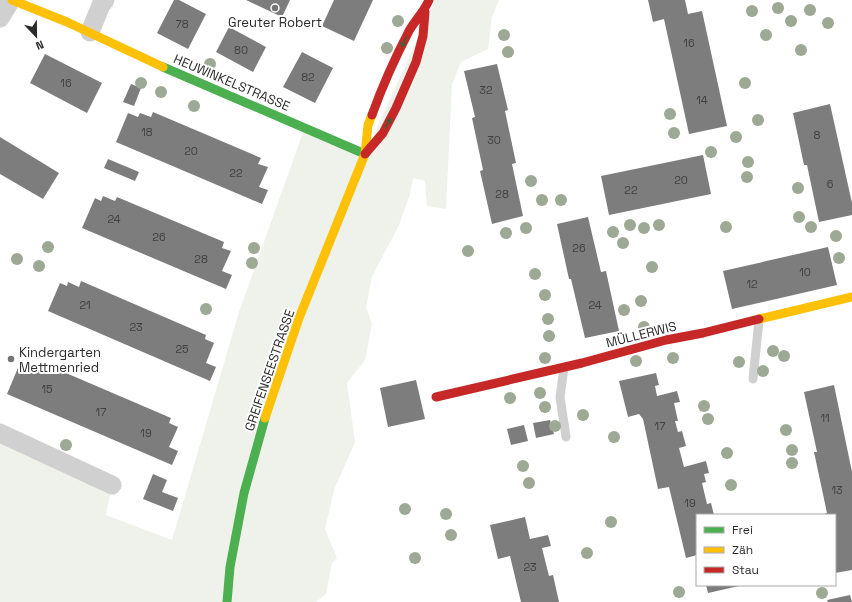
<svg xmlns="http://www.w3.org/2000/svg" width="852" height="602" viewBox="0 0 852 602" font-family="'Space Grotesk',sans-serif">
	<rect width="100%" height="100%" fill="#fff"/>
	<path fill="#eef2eb" d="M435,0h64l-7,17 -4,32 -27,13 -9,22 -6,125 -19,-3 -2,-25 -12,-3 -3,16 -11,31 -27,52 -6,30 6,17 -7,36 -18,23 8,59 -21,48 -9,39 12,29 -5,5 -6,31 -10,8h-316v-169l112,52 -6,30 66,25 67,-228 66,-185 60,27z"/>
	<path fill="#7d7d7d" d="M174,0h5l27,14 -18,35 -31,-16z
		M246,0h44l-8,17z
		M334,0h39l-19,41 -32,-15z
		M648,0h37l3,14 14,-3 25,115 -38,8 -25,-115 -11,3z
		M229,27l37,20 -13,25 -37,-20z
		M302,52l31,16 -18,35 -32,-16z
		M45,54l57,29 -15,30 -57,-30z
		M497,64l11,46 -3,1 11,52 -4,1 11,52 -31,8 -12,-53 3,-1 -11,-52 3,-1 -11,-46z
		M131,84l10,4 -7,18 -11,-4z
		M830,104l22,99v12l-33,7 -12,-57h-3l-11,-52z
		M153,112l108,46 -3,6 10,3 -9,20 9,3 -6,14 -146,-62 12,-29 10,4 2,-4 11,4z
		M0,137l59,36 -16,26 -43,-25z
		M703,155l8,39 -102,21 -8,-39z
		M108,159l31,13 -4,9 -31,-13z
		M103,196l12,5 2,-4 107,45 -2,6 9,3 -9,20 10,4 -6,14 -144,-61 13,-30 6,3z
		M588,217l13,55 5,-1 13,60 -34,7 -14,-59h-2l-12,-55z
		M828,247l9,38 -105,24 -9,-38z
		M81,281l125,54 -1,4 9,4 -8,20 10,4 -6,14 -162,-70 12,-28 7,3 1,-4 11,5z
		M20,363l11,5 2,-4 10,4 2,-4 126,54 -2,5 9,4 -9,20 9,4 -6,14 -165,-71z
		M656,373l3,12 -4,1 2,10 20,-5 3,11 -6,1 4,18h-3l3,11 4,-1 4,15 -7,2 5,19 22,-6 3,12 -5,1 2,8 -4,1 5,21 4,-1 3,12h-17v40l-11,3 -17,-71 -11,2 -15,-70 -4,-5 -11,3 -9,-36z
		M416,380l9,39 -37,8 -8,-39z
		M834,385l18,87v98l-17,3v-58h-14l6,-2 -13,-61h3l-13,-60z
		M550,420l4,14 -18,4 -3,-15z
		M524,425l4,16 -17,4 -4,-16z
		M153,474l14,6 -5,12 16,6 -5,13 -30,-12z
		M525,517l5,22 18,-4 3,11 -9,2 7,28 4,-1 6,27h-38l-11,-46 -12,3 -8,-34z
		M706,585h33v1l-31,7z
		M850,595l2,7h-24l-1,-2z"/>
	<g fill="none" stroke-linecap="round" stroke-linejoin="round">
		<path stroke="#d0d0d0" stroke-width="9" d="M564,368l-4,29 6,40
			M753,379l6,-59"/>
		<path stroke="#d0d0d0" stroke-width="19" d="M0,18l11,-18
			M90,32l11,-27 4,-5
			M0,433l112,52"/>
		<path stroke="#4caf50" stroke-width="9" d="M163,67l202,87
			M227,602l3,-35 14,-74 21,-75"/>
		<path stroke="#ffc107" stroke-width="9" d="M12,0l55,22 96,45
			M759,319l93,-22
			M265,418l34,-100 66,-164 3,-29 4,-10"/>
		<path stroke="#c62828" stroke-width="9" d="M372,115c10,-28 23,-57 37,-84 6,-11 15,-19 20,-31
			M365,154l18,-21 13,-25 20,-46 7,-26 2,-24
			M436,397l146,-34 84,-23 37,-7 56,-14"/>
	</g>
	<g fill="#9da994">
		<circle cx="778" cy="8" r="6"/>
		<circle cx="810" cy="10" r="6"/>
		<circle cx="752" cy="11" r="6"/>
		<circle cx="398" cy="21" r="6"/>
		<circle cx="791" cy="21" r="6"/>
		<circle cx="828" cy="23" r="6"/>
		<circle cx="504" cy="35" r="6"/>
		<circle cx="766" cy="35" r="6"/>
		<circle cx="387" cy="48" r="6"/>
		<circle cx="801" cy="50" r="6"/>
		<circle cx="508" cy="52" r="6"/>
		<circle cx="210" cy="64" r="6"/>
		<circle cx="141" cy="83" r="6"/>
		<circle cx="745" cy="83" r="6"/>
		<circle cx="161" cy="92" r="6"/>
		<circle cx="194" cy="106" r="6"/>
		<circle cx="670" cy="114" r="6"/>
		<circle cx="758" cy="120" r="6"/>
		<circle cx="674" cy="133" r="6"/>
		<circle cx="736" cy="137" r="6"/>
		<circle cx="711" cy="152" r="6"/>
		<circle cx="748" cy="162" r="6"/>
		<circle cx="747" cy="177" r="6"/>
		<circle cx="531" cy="181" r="6"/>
		<circle cx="798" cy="188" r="6"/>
		<circle cx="542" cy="200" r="6"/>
		<circle cx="561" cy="200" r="6"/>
		<circle cx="799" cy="217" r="6"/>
		<circle cx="630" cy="225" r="6"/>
		<circle cx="659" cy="225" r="6"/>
		<circle cx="726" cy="227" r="6"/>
		<circle cx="811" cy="227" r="6"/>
		<circle cx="526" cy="228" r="6"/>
		<circle cx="644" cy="228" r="6"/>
		<circle cx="613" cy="232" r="6"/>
		<circle cx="506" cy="233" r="6"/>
		<circle cx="836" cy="236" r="6"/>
		<circle cx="623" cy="243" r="6"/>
		<circle cx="48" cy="247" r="6"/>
		<circle cx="254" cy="248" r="6"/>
		<circle cx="468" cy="251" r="6"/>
		<circle cx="839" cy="258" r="6"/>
		<circle cx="17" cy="259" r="6"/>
		<circle cx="252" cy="263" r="6"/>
		<circle cx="39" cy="266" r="6"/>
		<circle cx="652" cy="267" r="6"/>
		<circle cx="535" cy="274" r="6"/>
		<circle cx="545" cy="295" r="6"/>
		<circle cx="641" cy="301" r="6"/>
		<circle cx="206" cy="309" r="6"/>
		<circle cx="624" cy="310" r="6"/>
		<circle cx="548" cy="319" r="6"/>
		<circle cx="644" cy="327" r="6"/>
		<circle cx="549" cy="336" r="6"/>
		<circle cx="773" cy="351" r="6"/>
		<circle cx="784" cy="356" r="6"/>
		<circle cx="545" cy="358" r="6"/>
		<circle cx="673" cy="358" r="6"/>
		<circle cx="636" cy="361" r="6"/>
		<circle cx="739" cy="362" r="6"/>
		<circle cx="763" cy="371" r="6"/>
		<circle cx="540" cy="393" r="6"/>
		<circle cx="510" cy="398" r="6"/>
		<circle cx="704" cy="406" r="6"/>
		<circle cx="545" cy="407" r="6"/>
		<circle cx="583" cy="415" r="6"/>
		<circle cx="708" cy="419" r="6"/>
		<circle cx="555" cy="426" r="6"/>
		<circle cx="786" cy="430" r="6"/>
		<circle cx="614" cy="437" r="6"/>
		<circle cx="66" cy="445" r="6"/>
		<circle cx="792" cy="450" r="6"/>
		<circle cx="727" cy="453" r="6"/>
		<circle cx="792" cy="463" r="6"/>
		<circle cx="523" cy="466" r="6"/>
		<circle cx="529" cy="483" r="6"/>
		<circle cx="731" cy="485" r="6"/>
		<circle cx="405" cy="509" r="6"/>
		<circle cx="446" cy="514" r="6"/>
		<circle cx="611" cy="522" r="6"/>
		<circle cx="451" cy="535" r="6"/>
		<circle cx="587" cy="553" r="6"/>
		<circle cx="415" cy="558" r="6"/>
		<circle cx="679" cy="592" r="6"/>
		<circle cx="822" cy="593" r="6"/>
	</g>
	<defs><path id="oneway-solid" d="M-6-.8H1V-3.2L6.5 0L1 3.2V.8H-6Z"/></defs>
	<g fill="#38603a">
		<use href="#oneway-solid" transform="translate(404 42) rotate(116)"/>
		<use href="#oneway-solid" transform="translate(388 123) rotate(-62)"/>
	</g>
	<g fill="#757575" stroke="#fff" stroke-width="1.5">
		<circle cx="275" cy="8" r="4"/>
		<circle cx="11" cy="359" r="4"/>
	</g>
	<g text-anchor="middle" stroke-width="4" stroke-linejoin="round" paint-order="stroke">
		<g font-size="11" fill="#404040">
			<text x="182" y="28">78</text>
			<text x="689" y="47">16</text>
			<text x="241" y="54">80</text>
			<text x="308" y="81">82</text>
			<text x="66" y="87">16</text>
			<text x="486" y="94">32</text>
			<text x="702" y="104">14</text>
			<text x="147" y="136">18</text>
			<text x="817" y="139">8</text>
			<text x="494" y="144">30</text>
			<text x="191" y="155">20</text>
			<text x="236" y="177">22</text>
			<text x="681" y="184">20</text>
			<text x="830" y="188">6</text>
			<text x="631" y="194">22</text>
			<text x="502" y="198">28</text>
			<text x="114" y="223">24</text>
			<text x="159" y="241">26</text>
			<text x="579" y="252">26</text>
			<text x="201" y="263">28</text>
			<text x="805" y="276">10</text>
			<text x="752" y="288">12</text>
			<text x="85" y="309">21</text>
			<text x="595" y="309">24</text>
			<text x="136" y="331">23</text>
			<text x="182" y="353">25</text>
			<text x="47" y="393">15</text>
			<text x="101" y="416">17</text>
			<text x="825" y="422">11</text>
			<text x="660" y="430">17</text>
			<text x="146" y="437">19</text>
			<text x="837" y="494">13</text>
			<text x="690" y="507">19</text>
			<text x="530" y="571">23</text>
		</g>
		<g font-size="13" fill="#2b2b2b" stroke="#fff">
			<text x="275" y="27">Greuter Robert</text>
			<text x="19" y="357" text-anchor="start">Kindergarten<tspan x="19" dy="15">Mettmenried</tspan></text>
		</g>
		<g font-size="13" fill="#2b2b2b" stroke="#fff">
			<text transform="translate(232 82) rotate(23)" y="5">HEUWINKELSTRASSE</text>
			<text transform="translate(641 334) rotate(-14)" y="5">MÜLLERWIS</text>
			<text transform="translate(269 370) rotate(-71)" y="5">GREIFENSEESTRASSE</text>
		</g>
	</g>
	<rect x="696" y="514" width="140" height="72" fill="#ffffff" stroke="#aaaaaa"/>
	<rect x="704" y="527" width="20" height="6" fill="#4caf50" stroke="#aaaaaa"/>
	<text x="732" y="534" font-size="12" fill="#2b2b2b">Frei</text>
	<rect x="704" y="547" width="20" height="6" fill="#ffc107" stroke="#aaaaaa"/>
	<text x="732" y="554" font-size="12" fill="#2b2b2b">Zäh</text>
	<rect x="704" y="567" width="20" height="6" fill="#c62828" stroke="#aaaaaa"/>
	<text x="732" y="574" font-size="12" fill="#2b2b2b">Stau</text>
	<g transform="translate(36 36) rotate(158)" stroke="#ffffff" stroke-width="3" paint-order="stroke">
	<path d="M0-3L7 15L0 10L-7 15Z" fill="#2b2b2b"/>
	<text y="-6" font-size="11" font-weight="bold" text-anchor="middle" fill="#2b2b2b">N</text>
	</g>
</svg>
